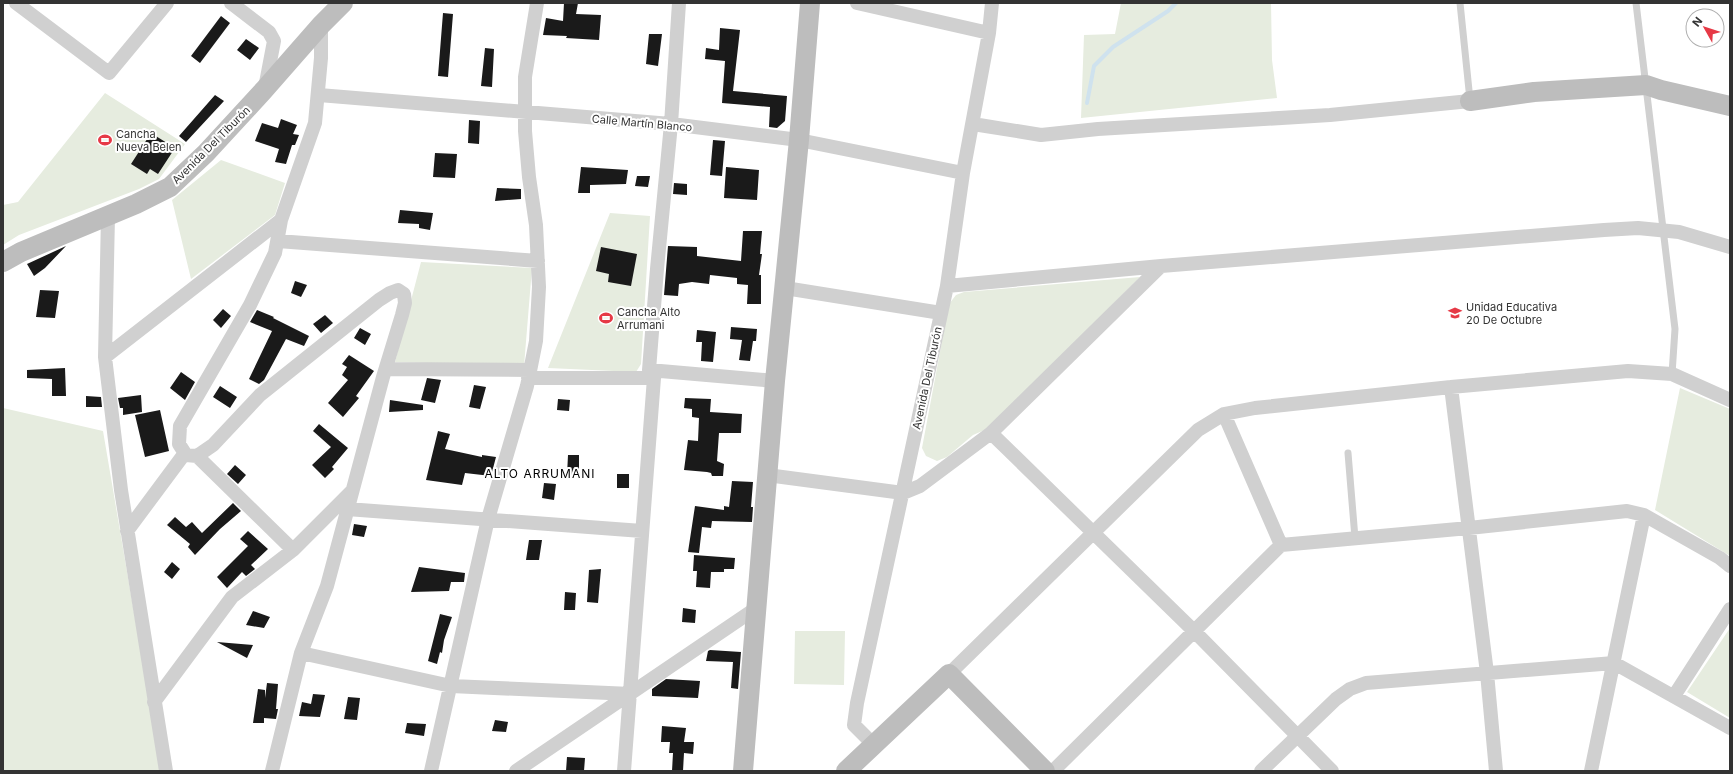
<svg xmlns="http://www.w3.org/2000/svg" width="1733" height="774" viewBox="0 0 1733 774" font-family="Inter,sans-serif">
	<rect width="100%" height="100%" fill="#fff"/>
	<path fill="#e6ecdf" d="M1121,3h150l1,57 5,38 -196,20 3,-83 31,-1z
		M105,93l80,51 -26,35 -20,10 -120,46 -16,10v-40l15,-3z
		M221,160l64,23 -10,32 -84,64 -19,-79z
		M610,213l40,3 -9,148 -5,8 -88,-4z
		M421,262l111,6 -8,98 -129,-4z
		M1140,277l-153,152 -14,6 -26,22 -10,4 -11,-5 -4,-8 27,-144 7,-9 8,-3z
		M1680,388l50,21v147l-75,-46z
		M3,408l100,23 58,340h-158z
		M1730,628v90l-43,-26z
		M795,631h50l-1,54 -50,-1z"/>
	<g fill="none" stroke-linecap="round" stroke-linejoin="round">
		<path stroke="#cfe2ee" stroke-width="4" d="M1087,103l7,-37 19,-19 55,-36 8,-8"/>
	</g>
	<path fill="#1a1a1a" d="M564,3h14l-2,11 25,1 -2,25 -33,-2 1,-2 -24,-1 3,-17 17,3z
		M443,13l10,1 -5,63 -10,-1z
		M221,16l9,7 -30,40 -9,-7z
		M720,28l20,2 -7,61 54,5 -2,25 -8,7 -8,-1 1,-20 -48,-4 3,-42 -20,-2 1,-11 13,2z
		M649,34h13l-4,32 -12,-2z
		M246,39l13,9 -9,12 -13,-10z
		M485,48l9,1 -2,38 -11,-1z
		M215,95l9,6 -38,41 -7,-6z
		M281,119l16,6 -4,9 6,1 -4,10h-3l-6,19 -11,-2 4,-13 -24,-8 7,-18 16,5z
		M469,120l11,1 -1,23 -11,-1z
		M151,133l24,15 -17,26 -8,-5 -3,5 -16,-10z
		M713,140l12,1 -3,35 -12,-1z
		M435,153l22,1 -2,24 -22,-1z
		M581,167l47,3 -2,14 -36,1v8h-12z
		M726,167l33,3 -2,30 -33,-2z
		M637,176h13l-2,11 -13,-1z
		M674,183l13,1v11l-14,-1z
		M497,188l24,1v10l-26,2z
		M400,210l33,3 -3,17 -11,-2v-4l-21,-1z
		M743,231h19l-2,23h2l-3,21h2v29h-14l1,-19 -11,-1v-6l-27,-3 -1,9 -17,-2 -13,2 -1,12 -14,-1 4,-49 29,1v9l44,5z
		M66,246l-21,22 -11,8 -7,-12z
		M601,247l36,7 -6,32 -23,-4 1,-8 -13,-3z
		M295,281l12,4 -6,12 -10,-4z
		M40,290l19,1 -4,27 -19,-1z
		M223,309l8,7 -10,12 -8,-8z
		M257,310l17,7 -1,1 36,18 -5,10 -18,-7 -22,41 -5,4 -10,-5 23,-48 -22,-9z
		M325,315l8,8 -12,10 -8,-9z
		M731,327l26,2 -1,12h-3l-3,20 -11,-1 3,-20 -12,-1z
		M360,328l11,6 -6,11 -11,-7z
		M697,330l19,2 -3,30 -12,-1 1,-19h-6z
		M349,355l25,16 -18,25 3,2 -16,19 -15,-14 20,-23 -6,-5 5,-8 -5,-3z
		M65,368l1,28h-14v-17l-25,-1v-8z
		M181,372l14,10 -10,18 -15,-12z
		M427,378l14,2 -6,23 -14,-3z
		M474,385l12,2 -6,22 -11,-2z
		M220,386l17,11 -7,11 -17,-11z
		M141,395l1,17 -19,3v-7h-3l-2,-10z
		M86,396l15,1 1,10h-16z
		M685,398l26,1 -1,13 32,2 -1,19h-22l-2,28 7,3 -1,12h-11l-1,-3 -4,-1 -23,-2 4,-30 10,1 1,-23 -7,-1v-8l-8,-1z
		M558,399l12,1 -1,11 -12,-1z
		M390,400l33,5v5l-34,2z
		M160,410l9,41 -24,6 -10,-42z
		M319,424l29,24 -16,19 2,2 -9,9 -13,-13 19,-18 -18,-16z
		M438,431l12,3 -5,15 37,8v-2l14,2 -5,19 -26,-3 -3,12 -36,-5z
		M568,455h11v21l-12,-1z
		M235,465l11,10 -8,9 -11,-10z
		M617,474h12v14h-12z
		M732,481l21,1 -2,25h2l-1,15 -40,-1 -1,7 -9,-1 -3,26 -11,-1 7,-46 29,4v-4l5,1z
		M544,483l12,1 -2,16 -12,-2z
		M233,503l8,8 -21,18 -25,26 -7,-8 2,-3 -23,-19 8,-8 11,10 6,-5 10,11z
		M354,524l13,2 -3,11 -12,-2z
		M248,531l20,18 -17,16 4,4 -9,7 -4,-4 -15,16 -10,-11 31,-31 -8,-7z
		M529,540h13l-3,20h-13z
		M694,555l41,3 -1,11h-10v3h-13l-1,16 -14,-1 1,-16h-4z
		M172,562l8,7 -8,10 -8,-7z
		M419,567l46,6 -1,9h-13l-2,9 -38,1z
		M601,569l-3,34 -11,-1 2,-32z
		M565,592l11,1 -1,17h-11z
		M683,608l13,2 -1,13 -13,-1z
		M253,611l17,6 -6,11 -18,-3z
		M440,614l12,3 -8,23 -2,13 -2,-1 -3,12 -9,-3z
		M217,642l36,3 -6,13z
		M710,650l31,2 -3,37 -7,-1 2,-26 -27,-1 2,-10z
		M666,679l34,2 -2,17 -46,-2v-7z
		M267,683l11,1 -2,25h2l-2,10 -12,-1v5h-11l5,-34 7,1v8z
		M313,694l12,1 -5,22 -21,-1 3,-14 9,2z
		M348,697l12,1 -3,22 -13,-1z
		M495,720l13,2 -2,10 -14,-1z
		M407,723l19,1 -2,12 -19,-3z
		M662,726l24,2 -2,14h10l-1,12 -9,-1 -1,18h-11l1,-18h-4l1,-11h-9z
		M567,757l18,1 -1,13h-18z"/>
	<g fill="none" stroke-linecap="round" stroke-linejoin="round">
		<path stroke="#d0d0d0" stroke-width="7" d="M1460,3l10,97
			M1636,3l39,326 -3,45
			M1348,453l7,85"/>
		<path stroke="#d0d0d0" stroke-width="14" d="M16,3l93,70 58,-70
			M231,3l38,29 5,9 -9,47
			M857,3l132,30
			M319,95l352,29 128,16 164,33
			M973,124l68,11 57,-6 232,-14 140,-14
			M108,216l-3,141 16,133 45,281
			M278,241l260,20
			M947,286l214,-20 443,-36 34,-2 41,4 51,15
			M785,288l156,25
			M105,357l176,-137
			M386,369l144,1
			M649,370l126,11
			M528,378h126
			M1451,387l36,286 9,98
			M1224,414l57,131
			M991,433l204,199 137,139
			M197,456l96,94
			M767,475l136,18 17,-7 71,-53 170,-167
			M347,509l295,22
			M127,531l58,-78
			M301,653l150,33 180,8
			M949,674l249,-244 26,-16 31,-6 196,-21 177,-16 44,3 58,26
			M1674,696l56,-87
			M154,702l78,-105 61,-47 58,-58
			M873,744l-19,-19 3,-22 90,-417 16,-113 26,-140 3,-30
			M272,771l29,-118 26,-67 56,-209 19,-62 3,-12 -1,-9 -6,-4 -8,3 -11,7 -119,95 -47,50 -16,11 -11,-1 -7,-11 1,-18 70,-121 25,-52 6,-33 34,-97 6,-65v-33
			M431,771l57,-252 39,-133 9,-45 3,-54 -3,-62 -7,-48 -4,-46v-54l12,-74
			M516,771l239,-162
			M624,771l30,-393 -5,-8 8,-101 14,-145 8,-121
			M1053,771l228,-226 188,-17 158,-17 17,4 76,43 10,8
			M1261,771l75,-72 14,-10 16,-6 248,-20 116,65
			M1591,771l53,-256"/>
		<path stroke="#bdbdbd" stroke-width="20" d="M1470,101l64,-9 112,-7 15,5 69,16
			M3,262l18,-10 115,-48 34,-17 36,-34 58,-63 57,-65 22,-22
			M743,771l32,-390 24,-241 11,-137
			M846,771l103,-97 96,97"/>
	</g>
	<defs>
		<g id="stadium-bare" transform="scale(1.08)"><path d="M0-5a6.5 5 0 1 0 0 10a6.5 5 0 1 0 0-10ZM-3.5-1.8h7v3.6h-7Z" fill="#e63946" stroke="#fff" stroke-width="2.5" paint-order="stroke"/></g>
		<g id="school-bare" transform="scale(1.08)"><path d="M0-5L7-2L0 1L-7-2ZM-4 1L0 2.5L4 1V4Q0 6-4 4Z" fill="#e63946" stroke="#fff" stroke-width="2.5" paint-order="stroke"/></g>
	</defs>
	<g fill-rule="evenodd">
		<use href="#stadium-bare" x="105" y="140"/>
		<use href="#school-bare" x="1455" y="313"/>
		<use href="#stadium-bare" x="606" y="318"/>
	</g>
	<g text-anchor="middle" stroke-width="4" stroke-linejoin="round" paint-order="stroke">
		<g font-size="11" fill="#333" stroke="#fff">
			<text transform="translate(642 123) rotate(5)" y="4">Calle Martín Blanco</text>
			<text transform="translate(211 145) rotate(-45)" y="4">Avenida Del Tiburón</text>
			<text transform="translate(927 378) rotate(-78)" y="4">Avenida Del Tiburón</text>
		</g>
		<g font-size="11" fill="#333" stroke="#fff" text-anchor="start">
			<text x="116" y="138">Cancha<tspan x="116" dy="13">Nueva Belen</tspan></text>
			<text x="1466" y="311">Unidad Educativa<tspan x="1466" dy="13">20 De Octubre</tspan></text>
			<text x="617" y="316">Cancha Alto<tspan x="617" dy="13">Arrumani</tspan></text>
		</g>
		<g font-size="12" letter-spacing="1" fill="#000" stroke="#fff">
			<text x="540" y="478">ALTO ARRUMANI</text>
		</g>
	</g>
	<rect width="1733" height="774" fill="none" stroke="#333333" stroke-width="8"/>
	<g transform="translate(1705 28) rotate(309)"><circle r="19" fill="#ffffff" stroke="#adadad"/>
	<path d="M0-3L7 15L0 10L-7 15Z" fill="#e63946"/>
	<text y="-6" font-size="11" font-weight="bold" text-anchor="middle" fill="#333333">N</text>
	</g>
</svg>
